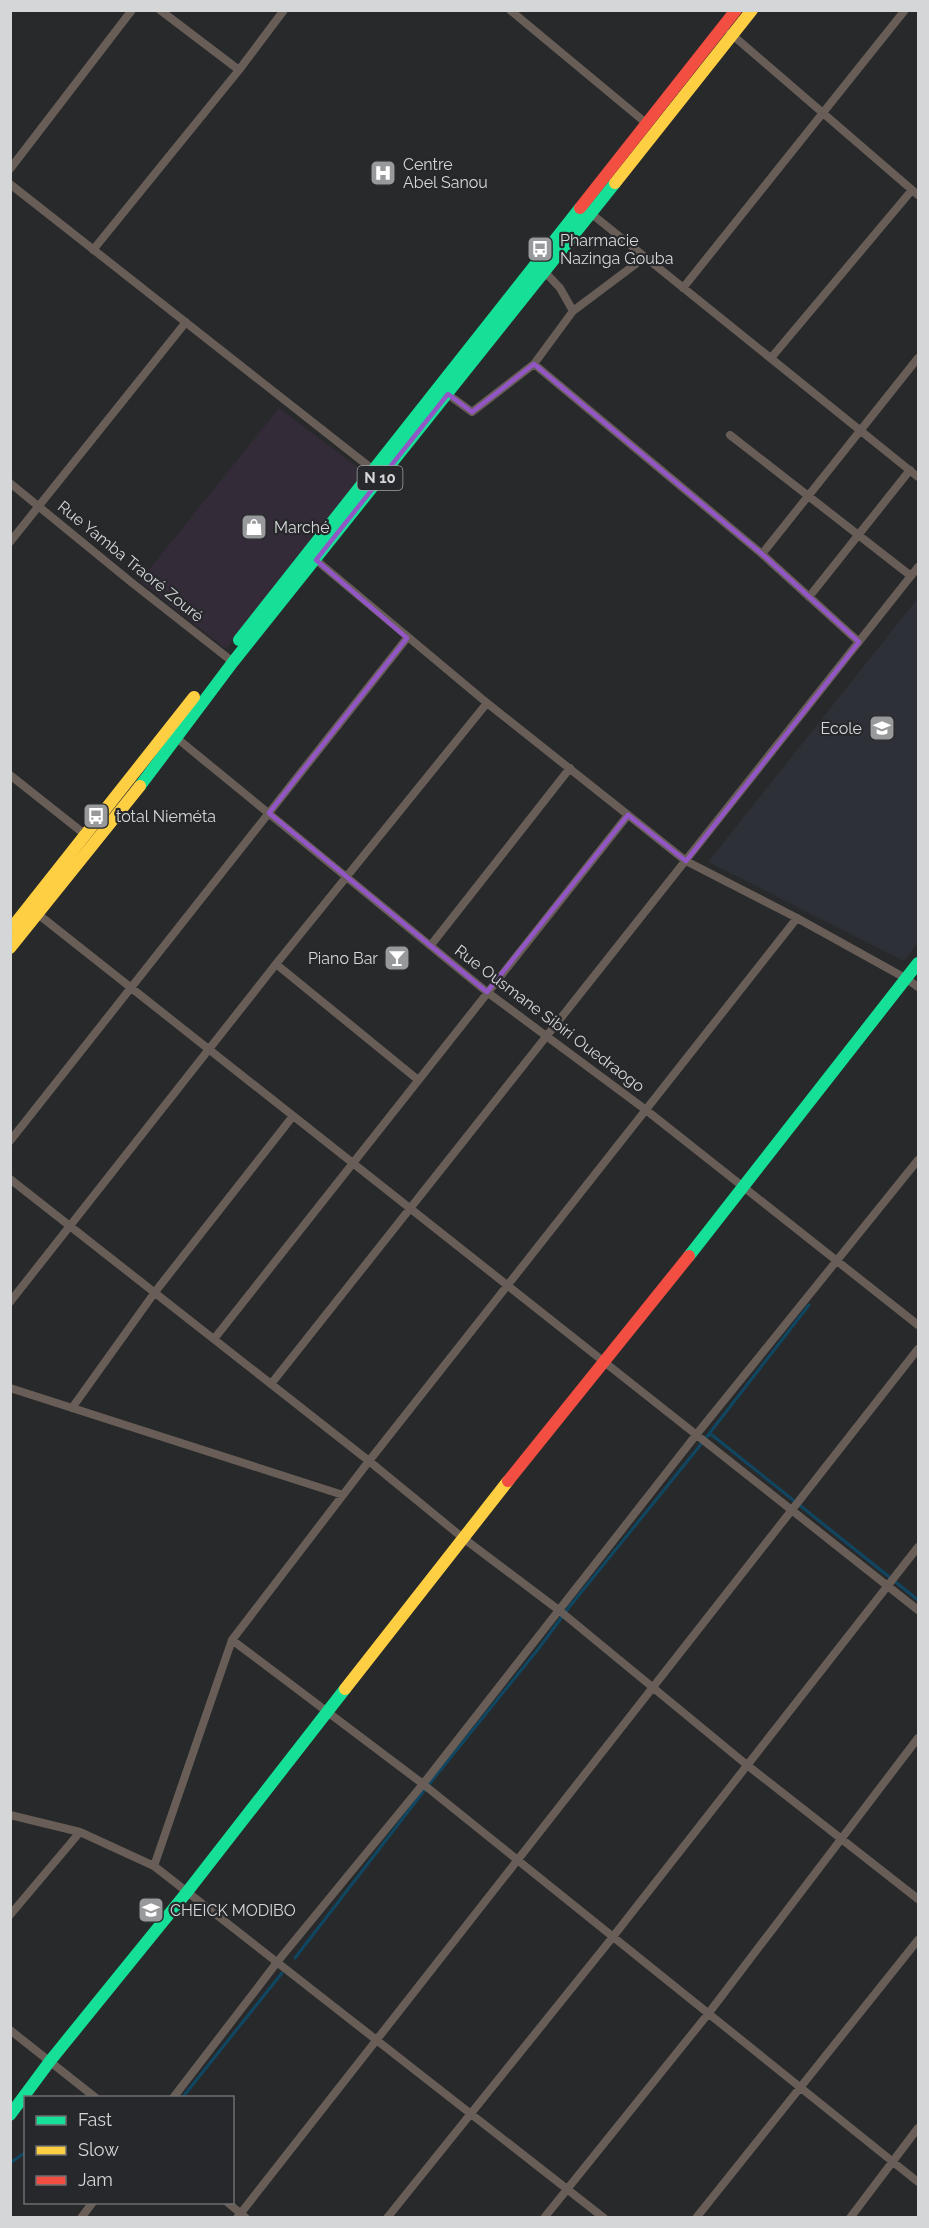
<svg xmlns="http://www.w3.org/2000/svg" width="929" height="2228" viewBox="0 0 929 2228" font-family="Raleway,sans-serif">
	<rect width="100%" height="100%" fill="#28292a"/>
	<path fill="#342b38" d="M279,408l86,65 -139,176 -86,-68z"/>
	<path fill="#2d3037" d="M918,598v344l-14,19 -196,-99z"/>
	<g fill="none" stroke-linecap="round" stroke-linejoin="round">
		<path stroke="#0f4762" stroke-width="3" d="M708,1435h4l206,165
			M295,1958l135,-175 109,-135 31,-42 128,-158 111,-143
			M182,2098l100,-125
			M10,2163l16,-11"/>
		<path stroke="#685e57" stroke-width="8" d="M160,10l79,60
			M510,10l136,113
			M730,33l188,162
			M10,169l122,-159
			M10,184l366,288
			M588,211l330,266
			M93,250l146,-180 45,-60
			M543,270l17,18 13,23
			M683,288l222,-278
			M771,358l141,-168
			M534,364l39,-53 72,-54
			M446,393l26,19 62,-48 228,190 97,88
			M730,435l181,141
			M10,483l121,99 102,80
			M10,542l176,-220
			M762,554l156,-196
			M316,560l171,143 199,158 111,57 110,61 11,8
			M809,597l101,-127
			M173,735l314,257 159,118 272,215
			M10,775l77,61
			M34,911l884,699
			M431,945l139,-177
			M276,964l141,115
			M10,1141l397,-503
			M10,1179l359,282 94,77 97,73 187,154 171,134
			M10,1302l266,-338 211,-261
			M214,1339l414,-524
			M271,1384l647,-817
			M10,1388l333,107
			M72,1408l83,-116 138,-176
			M232,1640l191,144 495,398
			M10,1815l70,17
			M154,1866l78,-226 137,-179 428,-543
			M10,1915l70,-83 74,34 450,352
			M10,2030l86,68
			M173,2098l105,-137 145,-177 273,-349 222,-275
			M227,2202l19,16
			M81,2218l12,-16
			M237,2218l681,-869
			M387,2218l225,-280 306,-391
			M544,2218l164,-204 210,-276
			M696,2218l222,-278
			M850,2218l68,-90"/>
		<path stroke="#16e098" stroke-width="12" d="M239,640l341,-432
			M140,786l93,-124 382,-479
			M689,1256l229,-293
			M10,2115l40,-54 137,-169 158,-203"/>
		<path stroke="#ffcf43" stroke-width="12" d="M615,183l137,-173
			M10,930l184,-233
			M10,948l130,-162
			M345,1689l163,-208"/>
		<path stroke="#f24e42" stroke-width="12" d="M580,208l156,-198
			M508,1481l181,-225"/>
	</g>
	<path fill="none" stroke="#9256c5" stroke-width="4.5" stroke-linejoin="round" d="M534,364l228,190 97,88 -173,219 -58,-46 -141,177 -218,-179 138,-175 -91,-78 132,-166 24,18z"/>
	<defs>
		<g id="hospital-square" transform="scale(1.35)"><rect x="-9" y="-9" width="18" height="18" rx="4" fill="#98999a" stroke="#27282b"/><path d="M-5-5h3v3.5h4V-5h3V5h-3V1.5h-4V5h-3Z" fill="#fff"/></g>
		<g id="bus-square" transform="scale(1.35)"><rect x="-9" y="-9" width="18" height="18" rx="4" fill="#98999a" stroke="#27282b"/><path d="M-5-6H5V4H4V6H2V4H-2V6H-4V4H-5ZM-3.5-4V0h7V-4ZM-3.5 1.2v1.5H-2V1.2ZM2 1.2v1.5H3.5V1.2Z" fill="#fff"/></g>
		<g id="shop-square" transform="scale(1.35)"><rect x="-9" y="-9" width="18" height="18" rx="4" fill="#98999a" stroke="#27282b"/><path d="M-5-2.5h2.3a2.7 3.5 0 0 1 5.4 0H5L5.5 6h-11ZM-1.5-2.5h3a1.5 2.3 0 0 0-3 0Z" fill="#fff"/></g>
		<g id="school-square" transform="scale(1.35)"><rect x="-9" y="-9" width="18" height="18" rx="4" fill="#98999a" stroke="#27282b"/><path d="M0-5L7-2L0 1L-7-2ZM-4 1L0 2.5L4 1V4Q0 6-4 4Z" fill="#fff"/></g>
		<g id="bar-square" transform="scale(1.35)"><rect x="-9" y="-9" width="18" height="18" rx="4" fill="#98999a" stroke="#27282b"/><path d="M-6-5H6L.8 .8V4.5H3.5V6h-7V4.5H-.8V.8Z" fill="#fff"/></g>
	</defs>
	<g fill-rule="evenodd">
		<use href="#hospital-square" x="383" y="173"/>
		<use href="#bus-square" x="540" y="249"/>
		<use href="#shop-square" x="254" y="527"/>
		<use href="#school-square" x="882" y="728"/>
		<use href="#bus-square" x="96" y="816"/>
		<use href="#bar-square" x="397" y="958"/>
		<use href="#school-square" x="151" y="1910"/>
	</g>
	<g text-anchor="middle" stroke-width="4.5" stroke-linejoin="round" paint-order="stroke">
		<rect fill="#27282b" stroke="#a1a2a3" stroke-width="1.5" x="357.5" y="466" width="45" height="24" rx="4.5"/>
		<g font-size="15" font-weight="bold" fill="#d5d6d7">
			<text x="380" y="483">N 10</text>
		</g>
		<g font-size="16" fill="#d5d6d7" stroke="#27282b" text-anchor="start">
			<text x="403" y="170">Centre<tspan x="403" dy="18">Abel Sanou</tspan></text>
			<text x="560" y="246">Pharmacie<tspan x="560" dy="18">Nazinga Gouba</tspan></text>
			<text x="274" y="533">Marché</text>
			<text x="862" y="734" text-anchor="end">Ecole</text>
			<text x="116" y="822">total Nieméta</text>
			<text x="378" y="964" text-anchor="end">Piano Bar</text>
			<text x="170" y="1916">CHEICK MODIBO</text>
		</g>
		<g font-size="16" fill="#d5d6d7" stroke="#27282b">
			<text transform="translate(131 561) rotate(39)" y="6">Rue Yamba Traoré Zouré</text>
			<text transform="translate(550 1018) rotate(37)" y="6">Rue Ousmane Sibiri Ouedraogo</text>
		</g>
	</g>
	<rect width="929" height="2228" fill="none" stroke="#d5d6d7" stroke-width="24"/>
	<rect x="24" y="2096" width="210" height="108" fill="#27282b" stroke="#6d6e70" stroke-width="1.5"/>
	<rect x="36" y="2116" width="30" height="9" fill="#16e098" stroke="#6d6e70" stroke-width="1.5"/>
	<text x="78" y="2126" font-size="18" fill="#d5d6d7">Fast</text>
	<rect x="36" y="2146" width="30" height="9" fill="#ffcf43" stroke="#6d6e70" stroke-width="1.5"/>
	<text x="78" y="2156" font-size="18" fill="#d5d6d7">Slow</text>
	<rect x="36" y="2176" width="30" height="9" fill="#f24e42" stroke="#6d6e70" stroke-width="1.5"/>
	<text x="78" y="2186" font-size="18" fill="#d5d6d7">Jam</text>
</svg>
